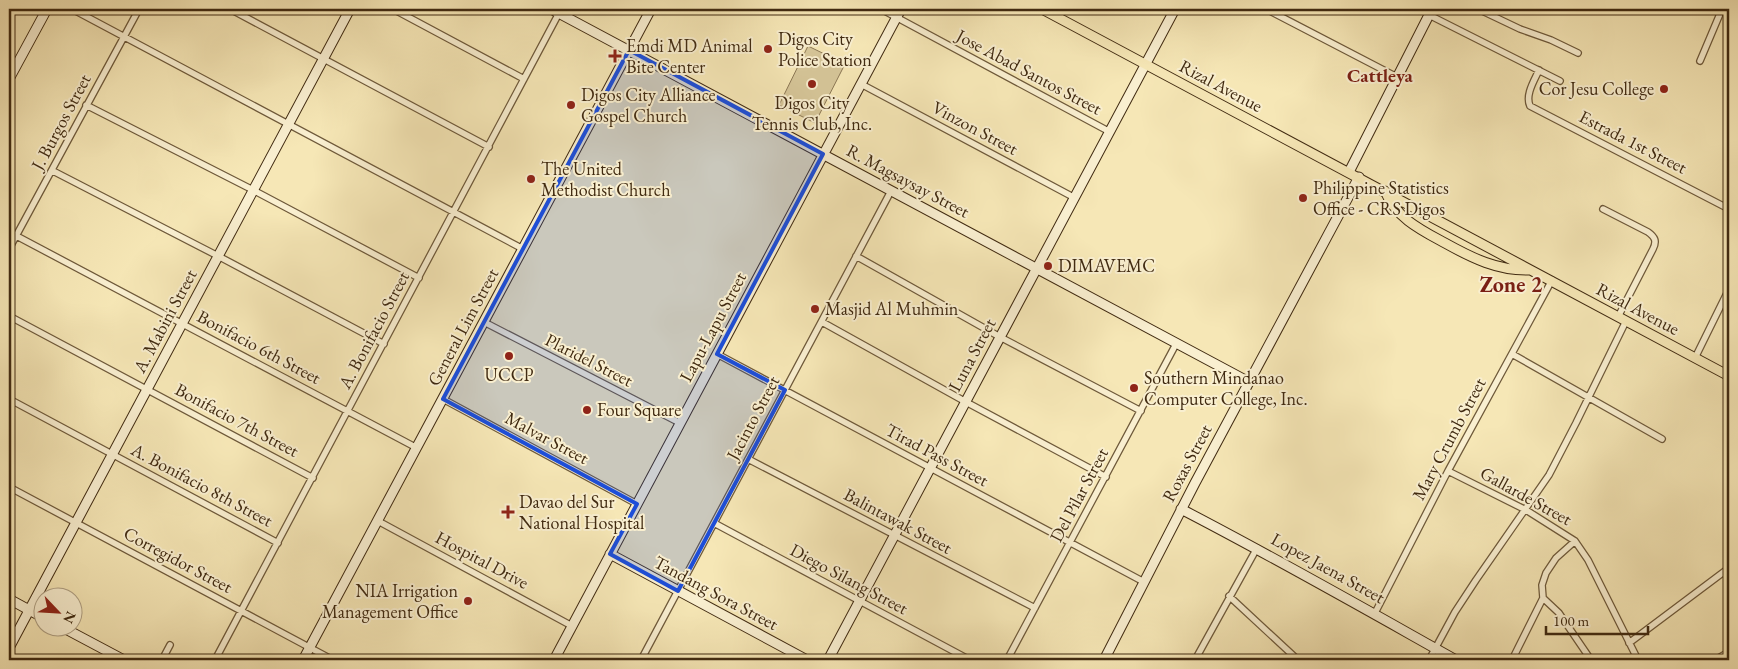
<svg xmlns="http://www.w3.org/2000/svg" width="1738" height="669" viewBox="0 0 1738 669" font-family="'EB Garamond',serif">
	<rect width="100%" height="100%" fill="#f6e7b6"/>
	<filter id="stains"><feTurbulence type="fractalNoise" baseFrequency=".004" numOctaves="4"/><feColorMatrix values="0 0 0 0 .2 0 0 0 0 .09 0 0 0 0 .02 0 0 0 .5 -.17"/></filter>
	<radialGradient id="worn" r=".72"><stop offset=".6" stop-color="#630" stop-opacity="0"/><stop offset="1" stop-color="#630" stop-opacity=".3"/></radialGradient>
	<path fill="#d7c79a" stroke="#8c7856" d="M808,46l37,18 -30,59 -36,-18z"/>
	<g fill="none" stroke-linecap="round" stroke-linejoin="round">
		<g stroke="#6e593a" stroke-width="8">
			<path id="street" d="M72,9l451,240
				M230,9l259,138
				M393,9l131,70
				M881,9l229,123
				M1266,9l131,68
				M1478,9l42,20 31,11 27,13
				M1429,15l131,66
				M1700,61l22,-52
				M1539,70c-5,11 -14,25 -9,36l199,103
				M861,84l214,114
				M86,105l167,85 166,88
				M53,171l165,85 166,88
				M1603,209l45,23c7,5 9,9 5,17l-35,68
				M9,232l408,216
				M9,249l130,-240
				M856,256l144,81 141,74
				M9,316l304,162
				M484,322l196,101
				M822,322l144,80 140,75
				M717,354l427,228
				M1512,354l150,85
				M1695,358l34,-69
				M9,399l269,144
				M443,399l194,105
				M748,459l287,149
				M1448,471l78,39 49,31 13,19 50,100
				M9,487l324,173
				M378,521l194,105
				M714,523l256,137
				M1229,596l69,64
				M1543,598l16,15 32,47
				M1375,613l73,-142 104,-191
				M1629,643l100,-75
				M162,660l8,-15
				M215,660l344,-647
				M641,660l250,-469
				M1007,660l169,-316
				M1195,660l62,-112
				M1429,660l26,-48 21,-32 73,-105 27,-52 50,-102
				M1512,660l31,-62 -1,-13 4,-12 10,-15 19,-17
				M1627,660l9,-3
				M1715,660l14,-8"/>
		</g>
		<g stroke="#402a11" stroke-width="11">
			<path id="secondary" d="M551,9l698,373
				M9,79l38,-70
				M1349,172l83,-163
				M1181,509c93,48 184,100 275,151
				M610,554l197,106
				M9,599l33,18
				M60,626l64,34
				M9,648l341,-639
				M303,660l348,-651
				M554,660l347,-651
				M828,660l347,-651
				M1104,660l91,-177 164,-306"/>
		</g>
		<g stroke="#402a11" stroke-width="11">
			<path id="primary" d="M1042,9l687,367
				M1385,191c11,27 36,39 60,52 27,15 53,28 85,27"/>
		</g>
		<use href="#street" stroke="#f9efd0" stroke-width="5.5"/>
		<use href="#secondary" stroke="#f9efd0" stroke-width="9"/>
		<use href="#primary" stroke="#f6e7b6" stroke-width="9"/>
	</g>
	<path fill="#1d4ed8" fill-opacity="0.2" stroke="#1d4ed8" stroke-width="4" stroke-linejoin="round" d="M629,50l194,104 -106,200 68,36 -107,201 -68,-37 27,-50 -194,-105z"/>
	<g fill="#8f2418" stroke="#f9efd0" stroke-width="2">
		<circle cx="768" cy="49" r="5"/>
		<path d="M612.5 48.5h5v5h5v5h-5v5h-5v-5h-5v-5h5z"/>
		<circle cx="812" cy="84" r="5"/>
		<circle cx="1664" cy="89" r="5"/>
		<circle cx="571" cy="105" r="5"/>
		<circle cx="531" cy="179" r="5"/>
		<circle cx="1303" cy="198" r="5"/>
		<circle cx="1048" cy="266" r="5"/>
		<circle cx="815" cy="309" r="5"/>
		<circle cx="509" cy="356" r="5"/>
		<circle cx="1134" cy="388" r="5"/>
		<circle cx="587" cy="410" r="5"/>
		<path d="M505.5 504.5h5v5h5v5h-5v5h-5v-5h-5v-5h5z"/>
		<circle cx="468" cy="601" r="5"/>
	</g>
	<g text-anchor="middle" stroke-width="4" stroke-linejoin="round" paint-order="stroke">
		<g font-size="18" fill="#402a11" stroke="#f9efd0" text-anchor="start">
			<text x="778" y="45">Digos City<tspan x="778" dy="21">Police Station</tspan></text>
			<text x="626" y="52">Emdi MD Animal<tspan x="626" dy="21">Bite Center</tspan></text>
			<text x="1654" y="95" text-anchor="end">Cor Jesu College</text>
			<text x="581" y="101">Digos City Alliance<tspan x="581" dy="21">Gospel Church</tspan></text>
			<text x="812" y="109" text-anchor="middle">Digos City<tspan x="812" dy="21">Tennis Club, Inc.</tspan></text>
			<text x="541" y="175">The United<tspan x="541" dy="21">Methodist Church</tspan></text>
			<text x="1313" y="194">Philippine Statistics<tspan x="1313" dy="21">Office - CRS Digos</tspan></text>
			<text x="1058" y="272">DIMAVEMC</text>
			<text x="825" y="315">Masjid Al Muhmin</text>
			<text x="509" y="381" text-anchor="middle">UCCP</text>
			<text x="1144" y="384">Southern Mindanao<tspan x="1144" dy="21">Computer College, Inc.</tspan></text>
			<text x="597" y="416">Four Square</text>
			<text x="519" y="508">Davao del Sur<tspan x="519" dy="21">National Hospital</tspan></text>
			<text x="458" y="597" text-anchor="end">NIA Irrigation<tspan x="458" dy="21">Management Office</tspan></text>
		</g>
		<g font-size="18" fill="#402a11" stroke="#f9efd0">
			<text transform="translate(1029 72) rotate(28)" y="6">Jose Abad Santos Street</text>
			<text transform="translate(1221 86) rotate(28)" y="6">Rizal Avenue</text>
			<text transform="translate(61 122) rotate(-62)" y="6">J. Burgos Street</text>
			<text transform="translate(975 128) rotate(28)" y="6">Vinzon Street</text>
			<text transform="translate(1633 142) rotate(27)" y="6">Estrada 1st Street</text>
			<text transform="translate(908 181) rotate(28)" y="6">R. Magsaysay Street</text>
			<text transform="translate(1638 309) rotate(28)" y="6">Rizal Avenue</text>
			<text transform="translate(165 321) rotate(-62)" y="6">A. Mabini Street</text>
			<text transform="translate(463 327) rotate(-62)" y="6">General Lim Street</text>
			<text transform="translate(713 327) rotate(-62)" y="6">Lapu-Lapu Street</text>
			<text transform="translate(374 330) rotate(-62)" y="6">A. Bonifacio Street</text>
			<text transform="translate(259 347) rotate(28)" y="6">Bonifacio 6th Street</text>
			<text transform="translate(972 355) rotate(-62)" y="6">Luna Street</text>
			<text transform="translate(589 360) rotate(27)" y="6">Plaridel Street</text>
			<text transform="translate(753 418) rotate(-62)" y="6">Jacinto Street</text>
			<text transform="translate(237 420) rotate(28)" y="6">Bonifacio 7th Street</text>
			<text transform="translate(547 438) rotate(28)" y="6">Malvar Street</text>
			<text transform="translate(1449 439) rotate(-62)" y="6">Mary Crumb Street</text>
			<text transform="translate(937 455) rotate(28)" y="6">Tirad Pass Street</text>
			<text transform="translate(1187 463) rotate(-62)" y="6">Roxas Street</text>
			<text transform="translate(202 485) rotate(28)" y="6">A. Bonifacio 8th Street</text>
			<text transform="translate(1079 495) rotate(-62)" y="6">Del Pilar Street</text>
			<text transform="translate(1526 496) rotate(29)" y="6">Gallarde Street</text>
			<text transform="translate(898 521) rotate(28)" y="6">Balintawak Street</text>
			<text transform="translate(178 560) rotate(28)" y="6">Corregidor Street</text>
			<text transform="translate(482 560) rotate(28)" y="6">Hospital Drive</text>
			<text transform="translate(1328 568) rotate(29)" y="6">Lopez Jaena Street</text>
			<text transform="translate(849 579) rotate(28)" y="6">Diego Silang Street</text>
			<text transform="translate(716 593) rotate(28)" y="6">Tandang Sora Street</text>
		</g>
		<g font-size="19" font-weight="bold" fill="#7a1f14" stroke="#f9efd0">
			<text x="1380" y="82">Cattleya</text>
		</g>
		<g font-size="22" font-weight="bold" fill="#7a1f14" stroke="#f9efd0">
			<text x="1511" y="292">Zone 2</text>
		</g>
	</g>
	<rect width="1738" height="669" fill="none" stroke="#f6e7b6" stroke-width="30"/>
	<rect x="10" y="10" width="1718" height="649" fill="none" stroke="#402a11" stroke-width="2.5"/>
	<rect x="15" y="15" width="1708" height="639" fill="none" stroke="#402a11"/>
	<g transform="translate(58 612) rotate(115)"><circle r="24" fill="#f9efd0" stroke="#afa084"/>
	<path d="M0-4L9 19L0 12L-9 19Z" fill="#8f2418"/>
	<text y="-8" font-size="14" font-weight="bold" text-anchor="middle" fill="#402a11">N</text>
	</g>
	<path d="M1546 626v8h102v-8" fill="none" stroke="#402a11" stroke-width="2.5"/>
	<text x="1553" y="626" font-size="15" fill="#402a11" stroke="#f9efd0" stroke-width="4" paint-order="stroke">100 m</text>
	<rect width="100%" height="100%" filter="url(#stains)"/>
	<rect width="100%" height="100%" fill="url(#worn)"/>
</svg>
